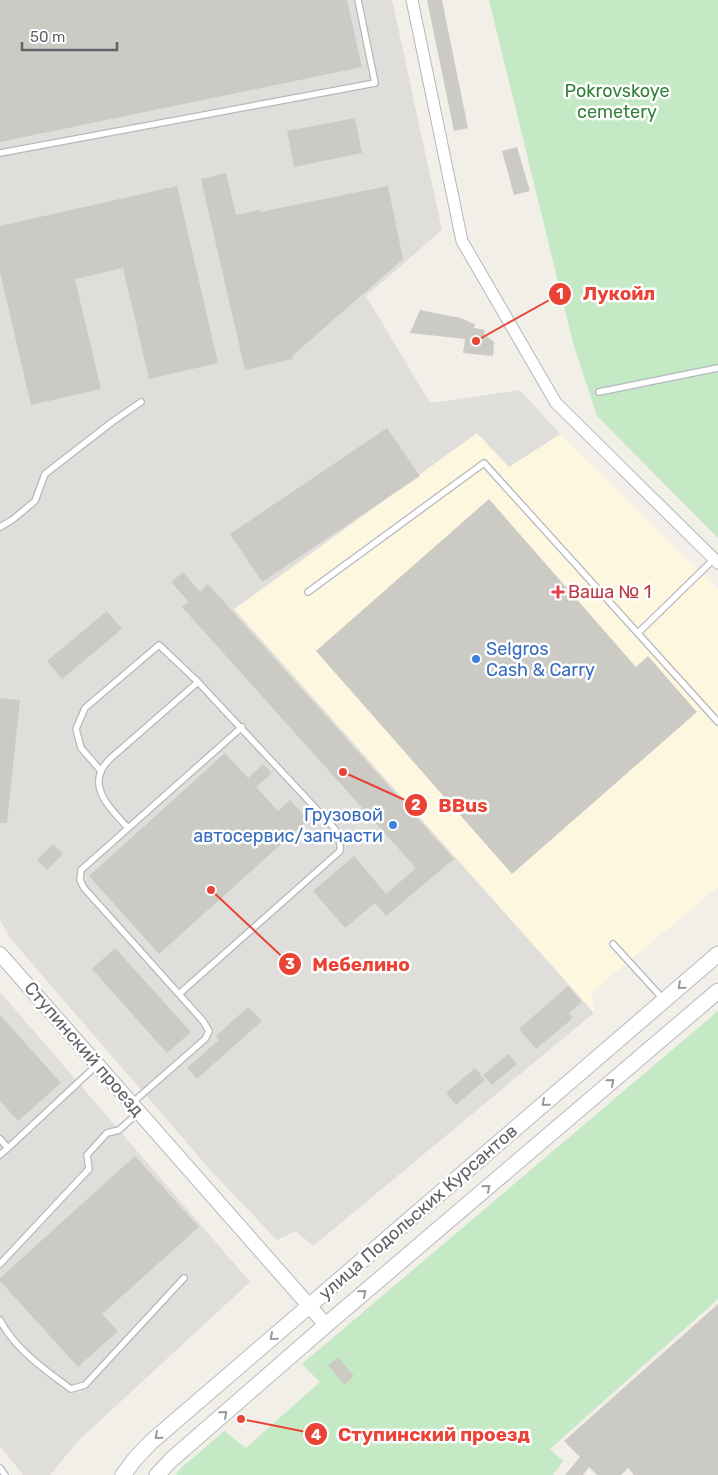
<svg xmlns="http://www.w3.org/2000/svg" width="718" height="1475" viewBox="0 0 718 1475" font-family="Rubik,sans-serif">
	<rect width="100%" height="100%" fill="#f1efe8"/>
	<path fill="#fef7e0" d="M477,433l32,34 51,-33 158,155v298l-127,106 3,20 -360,-403z"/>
	<path fill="#e0deda" d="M0,0h392l50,230 -76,66 64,107 90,-13 40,44 -51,33 -32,-34 -243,176 360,404 -281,233 -17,-15 -19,9 -65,-68 -202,-234 -10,-18z
		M0,992l250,290 -172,159 -28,34h-27l-23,-29z"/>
	<path fill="#c5e8c5" d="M489,0h229v538l-121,-122 -24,-73z
		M718,1011v288l-168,150 13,12 -10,14h-377l3,-5 45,-39 22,17 74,-66 -18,-18z"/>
	<path fill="#cccac5" d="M0,0h347l15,67 -362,75z
		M427,0h15l26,128 -14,3z
		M355,118l7,35 -68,14 -7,-36z
		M517,147l13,44 -16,4 -12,-44z
		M226,173l10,42 23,-5 1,2 128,-26 15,73 -111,97 1,3 -48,11 -44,-191z
		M177,186l41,177 -69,16 -26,-111 -48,11 26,110 -70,16 -31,-133v-46z
		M420,310l40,8 15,6 -1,4 11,2 -1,4 10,8 -1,14 -30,-3 2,-14 -55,-6z
		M387,428l33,48 -158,106 -32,-48z
		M489,499l147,168 12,-11 49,56 -185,162 -196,-223z
		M183,572l17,20 8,-8 246,275 -68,57 -11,-13 -30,25 -32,-37 41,-35 32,38 30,-26 -234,-261 7,-5 -18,-20z
		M107,611l15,18 -60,50 -15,-18z
		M0,698l20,2 -13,123h-7z
		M225,753l23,25 15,-14 9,9 -16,14 22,24 12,-11 18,20 -149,134 -70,-78z
		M53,844l10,10 -16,16 -10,-10z
		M115,948l76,84 -24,21 -75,-84z
		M568,986l14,16 -13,11 4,5 -37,31 -17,-20z
		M248,1007l14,14 -65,58 -10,-11 32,-28 -3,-4z
		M0,1015l61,68 -43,38 -18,-20z
		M508,1054l9,10 -25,21 -9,-10z
		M475,1068l10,12 -29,25 -10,-12z
		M135,1156l64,71 -97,87 16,17 -40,36 -78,-86v-3z
		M718,1304v171h-84l-6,-7 -7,7h-24l-8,-8 -6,8h-18l15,-18 -16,-16z
		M338,1357l16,19 -10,9 -16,-20z"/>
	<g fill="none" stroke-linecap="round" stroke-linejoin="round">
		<g stroke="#b5b8bc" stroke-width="8">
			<path id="service" d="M0,153l375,-70 -17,-83
				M599,392l119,-24
				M0,527l12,-7 23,-19 10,-27 67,-52 29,-20
				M308,592l176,-129 234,259
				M638,633l76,-74
				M101,771l-20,-23 -5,-19 9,-21 74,-63 39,37
				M128,828c-13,-15 -38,-36 -26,-59 2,-4 6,-8 10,-12l86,-75 137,147c4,8 6,14 5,22l-161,143
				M613,944l51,56
				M132,1103l73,-64 4,-8 -6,-10 -119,-133 -4,-8 1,-10 161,-143
				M0,1139l8,9 89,-83
				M0,1155l8,-7
				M0,1264l89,-95 -2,-14 20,-22 12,-3 20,-18
				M0,1320c15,29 45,50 71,69l14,-4 99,-107
				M0,1468l5,7"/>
		</g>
		<g stroke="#b5b8bc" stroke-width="13">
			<path id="minor" d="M412,0l50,241 94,162 162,160"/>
		</g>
		<g stroke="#b5b8bc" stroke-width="16">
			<path id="tertiary" d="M0,954l326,371"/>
		</g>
		<g stroke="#b6babf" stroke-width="17">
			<path id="secondary" d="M123,1475l12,-16 16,-17 567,-488
				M157,1475l14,-15 155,-135 392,-334"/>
		</g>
		<use href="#service" stroke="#fff" stroke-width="5.5"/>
		<use href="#minor" stroke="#fff" stroke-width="11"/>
		<use href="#tertiary" stroke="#fff" stroke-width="14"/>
		<use href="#secondary" stroke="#fff" stroke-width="15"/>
	</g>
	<defs><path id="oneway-chevron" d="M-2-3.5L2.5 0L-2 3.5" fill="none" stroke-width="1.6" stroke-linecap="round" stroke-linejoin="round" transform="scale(1.25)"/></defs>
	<g stroke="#979a9d">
		<use href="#oneway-chevron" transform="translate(681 986) rotate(139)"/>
		<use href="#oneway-chevron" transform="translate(611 1082) rotate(-40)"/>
		<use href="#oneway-chevron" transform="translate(545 1103) rotate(139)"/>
		<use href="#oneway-chevron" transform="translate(487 1188) rotate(-40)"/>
		<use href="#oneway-chevron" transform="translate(363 1293) rotate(-40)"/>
		<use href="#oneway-chevron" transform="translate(273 1337) rotate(139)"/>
		<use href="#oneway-chevron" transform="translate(224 1414) rotate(-41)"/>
		<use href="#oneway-chevron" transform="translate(158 1436) rotate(139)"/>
	</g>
	<path fill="#e0444e" stroke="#fff" stroke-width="2" d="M555.5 584.5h5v5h5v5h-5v5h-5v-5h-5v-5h5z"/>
	<g fill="#3f7fe0" stroke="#fff" stroke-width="2">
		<circle cx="476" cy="659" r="5"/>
		<circle cx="393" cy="825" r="5"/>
	</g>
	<g text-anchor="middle" stroke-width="5" stroke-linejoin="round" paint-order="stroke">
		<g font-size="18" fill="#348238" stroke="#fff">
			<text x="617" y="97">Pokrovskoye<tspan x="617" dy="21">cemetery</tspan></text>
		</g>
		<g font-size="18" fill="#be3a42" stroke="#fff" text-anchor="start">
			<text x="568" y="598">Ваша № 1</text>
		</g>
		<g font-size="18" fill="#366cbe" stroke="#fff" text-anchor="start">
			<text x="486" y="655">Selgros<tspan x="486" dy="21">Cash &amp; Carry</tspan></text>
			<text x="383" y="821" text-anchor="end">Грузовой<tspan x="383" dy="21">автосервис/запчасти</tspan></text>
		</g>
		<g font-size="18" fill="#5f6368" stroke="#fff">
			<text transform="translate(84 1049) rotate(49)" y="6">Ступинский проезд</text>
			<text transform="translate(418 1212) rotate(-41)" y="6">улица Подольских Курсантов</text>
		</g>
	</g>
	<path fill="none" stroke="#ea4335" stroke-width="2" d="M476 341L560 294M343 772L416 805M211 890L290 964M241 1419L316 1434"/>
	<g fill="#ea4335" stroke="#fff" stroke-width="2">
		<circle cx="476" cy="341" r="5"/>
		<circle cx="343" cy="772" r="5"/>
		<circle cx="211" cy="890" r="5"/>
		<circle cx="241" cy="1419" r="5"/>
		<circle cx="560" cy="294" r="12"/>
		<circle cx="416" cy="805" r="12"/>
		<circle cx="290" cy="964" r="12"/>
		<circle cx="316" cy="1434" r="12"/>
	</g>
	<g font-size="15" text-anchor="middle" font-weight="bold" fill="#fff">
		<text x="560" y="299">1</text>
		<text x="416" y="810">2</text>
		<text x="290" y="969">3</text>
		<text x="316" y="1440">4</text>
	</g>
	<g font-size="19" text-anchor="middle" font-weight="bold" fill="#ea4335" stroke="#fff" stroke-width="5" stroke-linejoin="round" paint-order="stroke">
		<text x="619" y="300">Лукойл</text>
		<text x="463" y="812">BBus</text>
		<text x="361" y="971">Мебелино</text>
		<text x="434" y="1441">Ступинский проезд</text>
	</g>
	<path d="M22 42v8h95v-8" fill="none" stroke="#5f6368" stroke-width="2.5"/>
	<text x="30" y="42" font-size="15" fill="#5f6368" stroke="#ffffff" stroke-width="4" paint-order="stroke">50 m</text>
</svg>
